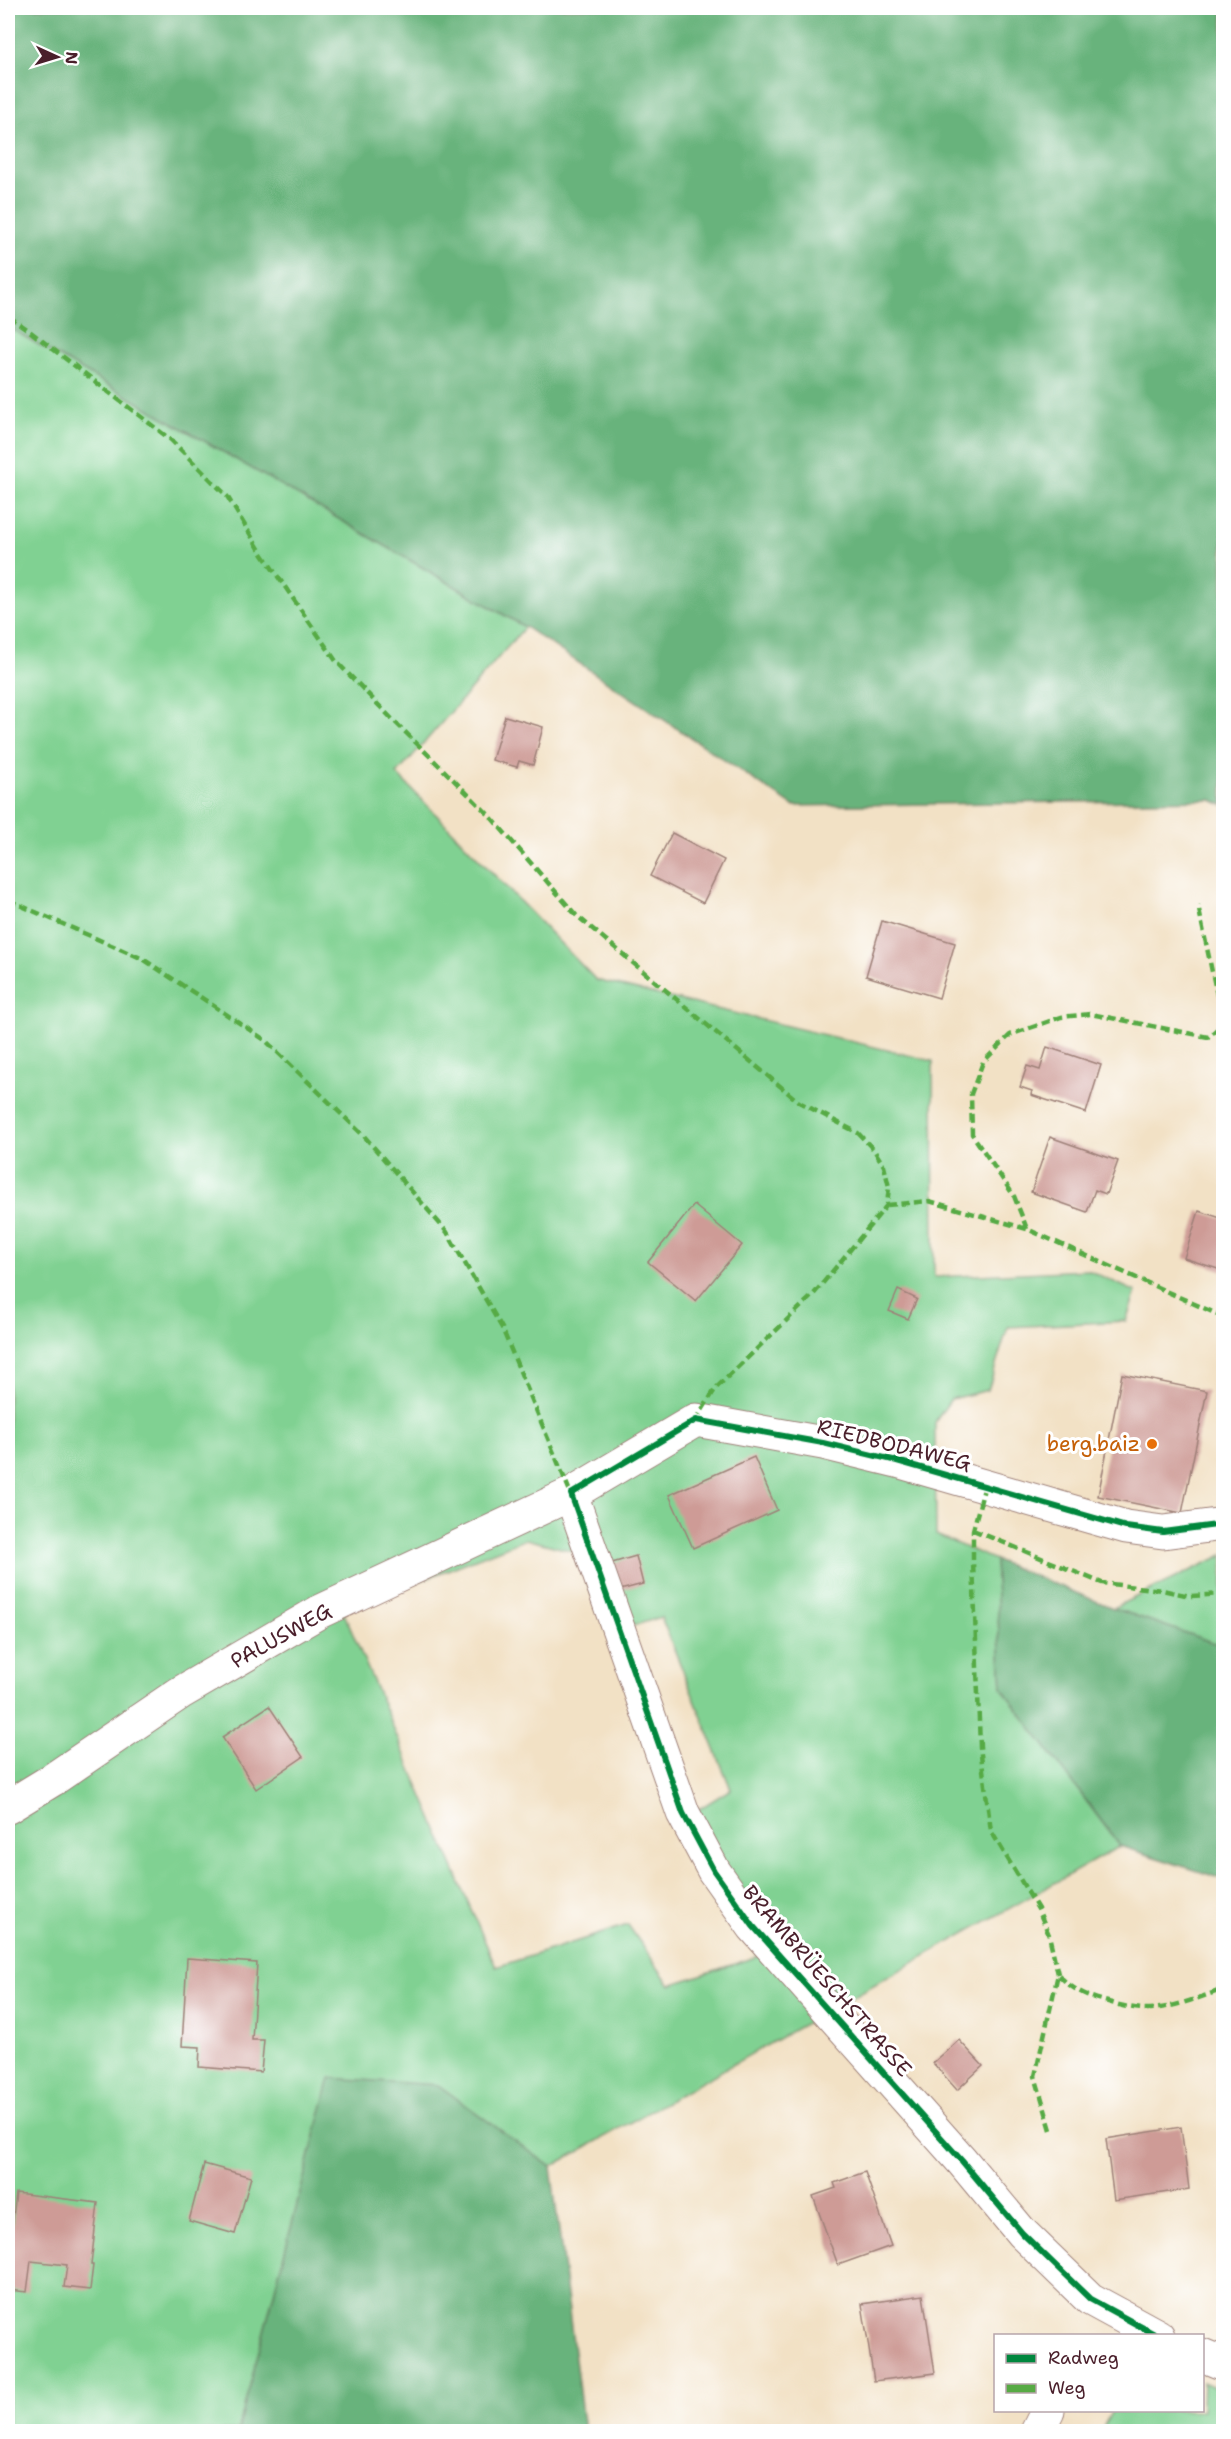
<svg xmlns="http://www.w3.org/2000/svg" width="1231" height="2439" viewBox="0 0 1231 2439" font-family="'Shantell Sans',sans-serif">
	<rect width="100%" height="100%" fill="#fff"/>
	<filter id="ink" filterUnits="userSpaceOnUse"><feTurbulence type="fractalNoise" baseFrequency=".0167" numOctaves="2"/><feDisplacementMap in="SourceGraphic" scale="12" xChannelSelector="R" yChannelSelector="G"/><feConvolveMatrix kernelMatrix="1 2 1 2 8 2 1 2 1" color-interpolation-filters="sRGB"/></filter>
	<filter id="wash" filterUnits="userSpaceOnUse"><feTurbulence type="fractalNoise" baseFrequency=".008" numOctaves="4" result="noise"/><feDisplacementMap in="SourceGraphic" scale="24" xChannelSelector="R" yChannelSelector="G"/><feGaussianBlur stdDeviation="1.35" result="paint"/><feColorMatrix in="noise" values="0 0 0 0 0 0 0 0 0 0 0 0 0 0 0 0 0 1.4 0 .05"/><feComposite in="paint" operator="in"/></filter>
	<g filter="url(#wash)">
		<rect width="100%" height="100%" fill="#f2e1c5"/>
		<path fill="#80d192" stroke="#65785e" stroke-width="1.5" fill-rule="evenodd" d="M8,327l517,300 -128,147 199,206 337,81 1,216 154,-7 48,22 -10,29 -118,6 -20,63 -37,9 -16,23 1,113 59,25 7,128 118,158 -569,321 -113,-82 -108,-6 -92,352h-230zM526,1539l50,13 32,82 53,-17 70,172 -50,31 78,136 -89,29 -42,-60 -132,42 -153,-356z
			M1223,1555v91l-110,-38z
			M1203,2382l20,9v40h-122l11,-20 90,-1z"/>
		<path fill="#68b37c" stroke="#596954" stroke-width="1.5" d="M8,8h1215v797l-11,-5 -419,6 -268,-179 -517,-300z
			M995,1560l118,48 110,38v233l-103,-33 -118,-158z
			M330,2078l108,7 113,82 33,264h-346z"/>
		<g id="blocks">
			<path fill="#ce9b96" d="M505,716l38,11 -10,38 -14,-4 -2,6 -25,-7z
				M672,833l52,27 -21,43 -53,-27z
				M882,921l73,22 -16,55 -73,-22z
				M1047,1047l54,18 -15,48 -55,-18 1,-4 -12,-4 7,-21 13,4z
				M1050,1137l68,24 -12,33 -11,-4 -8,22 -56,-20z
				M694,1205l48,40 -46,56 -48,-39z
				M1199,1211l25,8v52l-40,-13z
				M898,1290l19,9 -9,20 -19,-8z
				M1122,1374l85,17 -25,122 -84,-17z
				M754,1457l23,53 -84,38 -24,-53z
				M636,1556l7,28 -23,6 -8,-27z
				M269,1706l34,51 -47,32 -34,-52z
				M187,1958l70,5 -5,77h12l-3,32 -62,-5 1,-20 -18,-1z
				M959,2040l24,26 -26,24 -24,-27z
				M1181,2127l8,62 -75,11 -8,-61z
				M204,2164l47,13 -16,57 -46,-13z
				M865,2172l26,74 -53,19 -25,-69 23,-8 -2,-5z
				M16,2193l82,10 -7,62h2l-3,25 -26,-3 3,-22 -36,-4 -4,31 -19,-2v-48l2,1z
				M923,2295l12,78 -61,8 -12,-77z"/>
		</g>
	</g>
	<g filter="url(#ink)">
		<use href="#blocks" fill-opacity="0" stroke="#9e8078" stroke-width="1.5"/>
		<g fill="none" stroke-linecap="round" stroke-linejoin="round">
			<g stroke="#9e8078" stroke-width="35">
				<path id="minor" d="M571,1494l112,319 31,58 39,55 209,235 60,72 68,66 68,37
					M8,1807l44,-27 128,-87 139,-81 252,-118 125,-74 127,23 74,18 229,66 37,5 61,-8
					M1202,2355l22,9
					M1037,2432l11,-22"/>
			</g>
			<use href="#minor" stroke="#fff" stroke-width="33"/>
			<path stroke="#57aa44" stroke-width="4.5" stroke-dasharray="9 4.5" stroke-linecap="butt" d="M8,316l19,13 144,111 56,56 34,56 75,109 57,59 97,96 86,99 223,187 59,31 16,17 10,16 5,21 -2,18 -74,90 -97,93 -20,32
				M8,900l135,59 122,81 99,96 83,96 55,96 69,166
				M887,1205l42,-4 98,28 190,85h7
				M1027,1229l-13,-33 -42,-62 -1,-40 12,-32 27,-27 51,-18 30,-3 117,23 15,-13 -25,-119
				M985,1485l-12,45v32l7,185 11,84 47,78 11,26 9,39
				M973,1530l129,53 60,7 28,6 34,-2
				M1051,2130l-16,-54 23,-102c12,14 26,21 43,26 15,4 30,9 46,9 25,0 53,-12 77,-20"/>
			<g stroke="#fff" stroke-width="10">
				<path id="cycleway" d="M1158,2336l-68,-37 -68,-66 -60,-72 -209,-235 -39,-55 -31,-58 -112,-319 125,-74 127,23 74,18 229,66 37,5 61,-8"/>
			</g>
			<use href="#cycleway" stroke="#00873e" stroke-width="6"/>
		</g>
	</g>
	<circle fill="#e8710a" stroke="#fff" stroke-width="2" cx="1152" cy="1444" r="6"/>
	<g text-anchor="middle" stroke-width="6" stroke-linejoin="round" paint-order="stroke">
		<g font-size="21" fill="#c56008" stroke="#fff" text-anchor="end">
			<text x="1140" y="1451">berg.baiz</text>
		</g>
		<g font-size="21" fill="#4a1f2b" stroke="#fff">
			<text transform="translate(894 1445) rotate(14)" y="7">RIEDBODAWEG</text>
			<text transform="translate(281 1636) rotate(-29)" y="7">PALUSWEG</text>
			<text transform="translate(827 1981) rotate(49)" y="7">BRAMBRÜESCHSTRASSE</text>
		</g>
	</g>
	<rect width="1231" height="2439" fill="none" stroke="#fff" stroke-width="30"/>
	<rect x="994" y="2334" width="210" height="78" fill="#ffffff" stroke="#b7a5aa" stroke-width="1.5"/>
	<rect x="1006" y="2354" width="30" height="9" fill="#00873e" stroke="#b7a5aa" stroke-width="1.5"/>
	<text x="1048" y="2364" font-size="18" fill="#4a1f2b">Radweg</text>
	<rect x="1006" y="2384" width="30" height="9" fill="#57aa44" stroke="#b7a5aa" stroke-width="1.5"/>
	<text x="1048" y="2394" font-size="18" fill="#4a1f2b">Weg</text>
	<g transform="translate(57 57) rotate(94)" stroke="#ffffff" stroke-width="4.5" paint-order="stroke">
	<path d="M0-4.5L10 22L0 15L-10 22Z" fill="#4a1f2b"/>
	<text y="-9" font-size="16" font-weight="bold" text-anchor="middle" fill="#4a1f2b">N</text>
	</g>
</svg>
